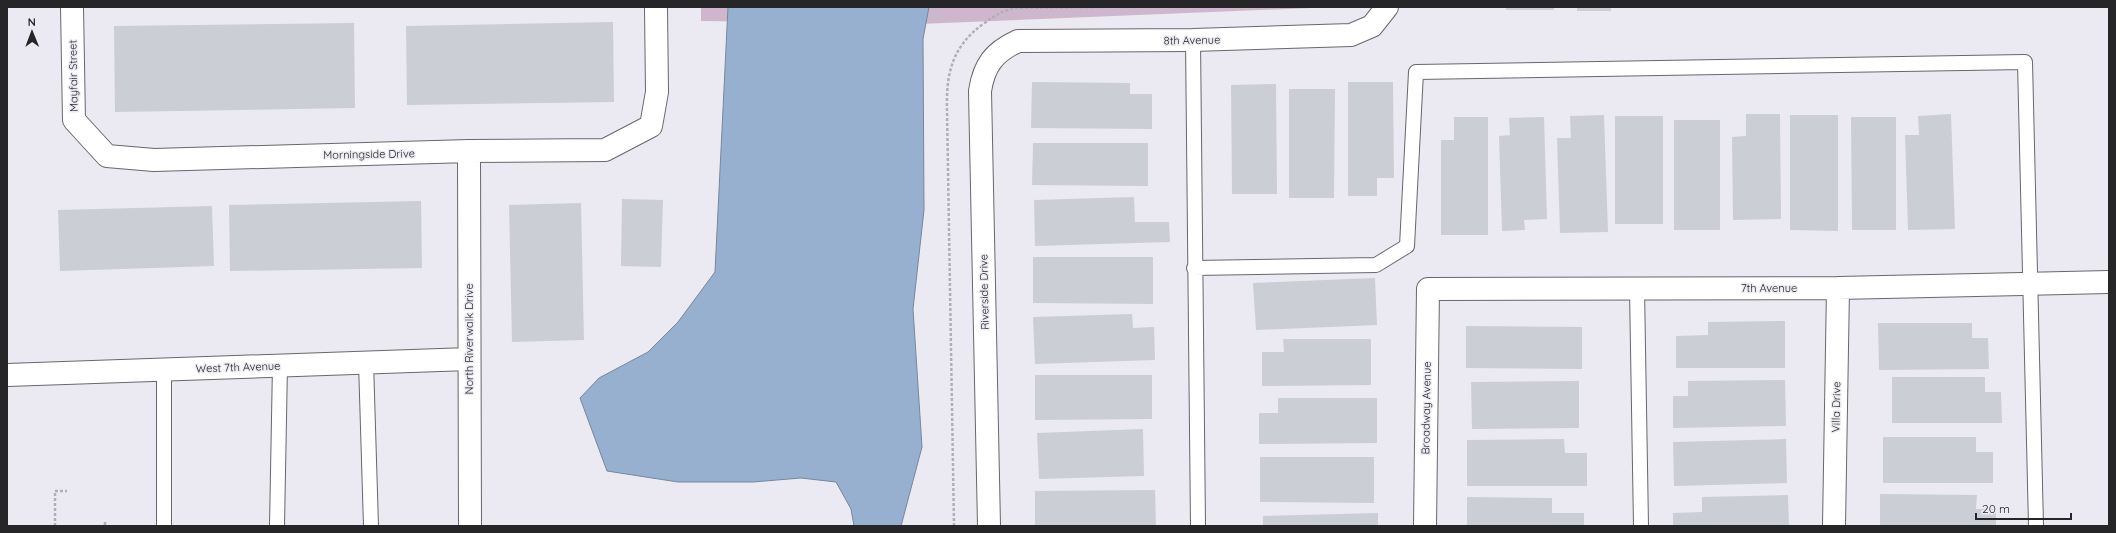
<svg xmlns="http://www.w3.org/2000/svg" width="2116" height="533" viewBox="0 0 2116 533" font-family="Quicksand,sans-serif">
	<rect width="100%" height="100%" fill="#ebeaf2"/>
	<path fill="#ceb6cc" d="M701,7h635l-417,17 -218,-3z"/>
	<path fill="#98b0cf" stroke="#76879d" d="M728,7h201l-6,32 1,171 -11,99 9,138 -21,79h-47l-3,-17 -15,-27 -35,-4 -48,4h-75l-71,-11 -27,-73 19,-20 49,-26 30,-30 37,-50z"/>
	<path fill="#ccced5" d="M1506,7h48v3h-48z
		M1577,7h34v4h-34z
		M613,22l1,80 -207,3 -1,-79z
		M354,23l1,85 -240,4 -1,-86z
		M1032,82l98,1v11h22v35l-121,-1z
		M1348,82h45l1,96h-17v18h-29z
		M1276,84l1,110h-45l-1,-109z
		M1289,89h46l-1,109h-45z
		M1746,114h34l1,105 -48,1 -1,-83 14,-1z
		M1951,114l4,115 -47,1 -3,-95h14l-1,-19z
		M1604,115l4,117 -48,1 -3,-95h14l-1,-22z
		M1790,115h48v116l-48,-1z
		M1615,116h48v108h-48z
		M1454,117h34v118h-47v-95h13z
		M1544,117l3,102 -23,1 1,10 -23,1 -3,-95 11,-1 -1,-17z
		M1851,117h45v113h-44z
		M1674,120h46v110h-46z
		M1033,143h115v43l-116,-1z
		M1134,197l1,25h34l1,20 -135,4 -1,-46z
		M622,199l41,1 -2,67 -40,-1z
		M421,201l1,67 -192,3 -1,-66z
		M581,203l3,137 -72,2 -3,-137z
		M212,206l2,60 -154,5 -2,-61z
		M1033,257h120v47l-120,-1z
		M1375,278l2,47 -121,5 -3,-47z
		M1132,314l1,14 21,-1 1,33 -120,4 -2,-47z
		M1785,321v47h-109v-32l32,-1v-13z
		M1878,323h94v15h16l1,31 -110,1z
		M1466,326l116,1v42l-116,-1z
		M1283,339h88v46l-109,1v-34h22z
		M1035,375h117v44l-117,1z
		M1892,377h93v15h16l1,31h-110z
		M1785,380l1,46 -113,2v-32h15v-15z
		M1579,381v47l-107,1 -1,-47z
		M1278,398h99v45l-118,1v-31h19z
		M1143,429l1,47 -105,3 -2,-46z
		M1883,437h93v15h17v31h-110z
		M1564,439l1,14h22v33h-120v-46z
		M1786,439l1,44 -113,3 -1,-44z
		M1260,457h114v46l-114,-1z
		M1155,490l1,36h-121v-35z
		M1880,494l97,1 -1,14h20v17h-116z
		M1788,495l1,31h-116v-13l29,-1v-15z
		M1467,497l85,1v15h32v13h-117z
		M1378,513v13h-115v-10z"/>
	<g fill="none" stroke-linecap="round" stroke-linejoin="round">
		<g stroke="#68676d" stroke-width="16">
			<path id="lane" d="M1193,40l5,486
				M1194,268l182,-3 31,-19 9,-174 609,-10 11,464
				M1637,289l4,237
				M366,362l5,164
				M164,369v157
				M277,526l3,-161"/>
		</g>
		<g stroke="#68676d" stroke-width="24">
			<path id="street" d="M72,7l2,113 33,36 47,4 315,-9 136,-1 46,-24 6,-34 -1,-85
				M469,151l1,375
				M7,375l462,-16
				M989,526l-9,-435c4,-26 14,-39 38,-50l175,-1 158,-5 21,-9 15,-19
				M1425,526l3,-237 410,-1 271,-6
				M1834,526l4,-238"/>
		</g>
		<path stroke="#b0afb6" stroke-width="2.5" stroke-dasharray="3 2" stroke-linecap="butt" d="M105,522v4
			M55,526v-35h12
			M954,526l-7,-416c-1,-37 5,-63 36,-86 13,-9 18,-13 33,-16l90,-1"/>
		<use href="#lane" stroke="#fff" stroke-width="14"/>
		<use href="#street" stroke="#fff" stroke-width="22"/>
	</g>
	<g text-anchor="middle" stroke-width="3" stroke-linejoin="round" paint-order="stroke">
		<g font-size="11" fill="#262629" stroke="#ebeaf2">
			<text transform="translate(1192 40) rotate(-1)" y="4">8th Avenue</text>
			<text transform="translate(73 76) rotate(-91)" y="4">Mayfair Street</text>
			<text transform="translate(369 154) rotate(-1)" y="4">Morningside Drive</text>
			<text x="1769" y="292">7th Avenue</text>
			<text transform="translate(984 292) rotate(-91)" y="4">Riverside Drive</text>
			<text transform="translate(469 339) rotate(-90)" y="4">North Riverwalk Drive</text>
			<text transform="translate(238 367) rotate(-2)" y="4">West 7th Avenue</text>
			<text transform="translate(1836 407) rotate(-89)" y="4">Villa Drive</text>
			<text transform="translate(1426 408) rotate(-89)" y="4">Broadway Avenue</text>
		</g>
	</g>
	<rect width="2116" height="533" fill="none" stroke="#262629" stroke-width="16"/>
	<g transform="translate(32 32) rotate(359)" stroke="#ebeaf2" stroke-width="3" paint-order="stroke">
	<path d="M0-3L7 15L0 10L-7 15Z" fill="#262629"/>
	<text y="-6" font-size="11" font-weight="bold" text-anchor="middle" fill="#262629">N</text>
	</g>
	<path d="M1976 513v6h95v-6" fill="none" stroke="#262629" stroke-width="2"/>
	<text x="1982" y="513" font-size="12" fill="#262629" stroke="#ebeaf2" stroke-width="3" paint-order="stroke">20 m</text>
</svg>
